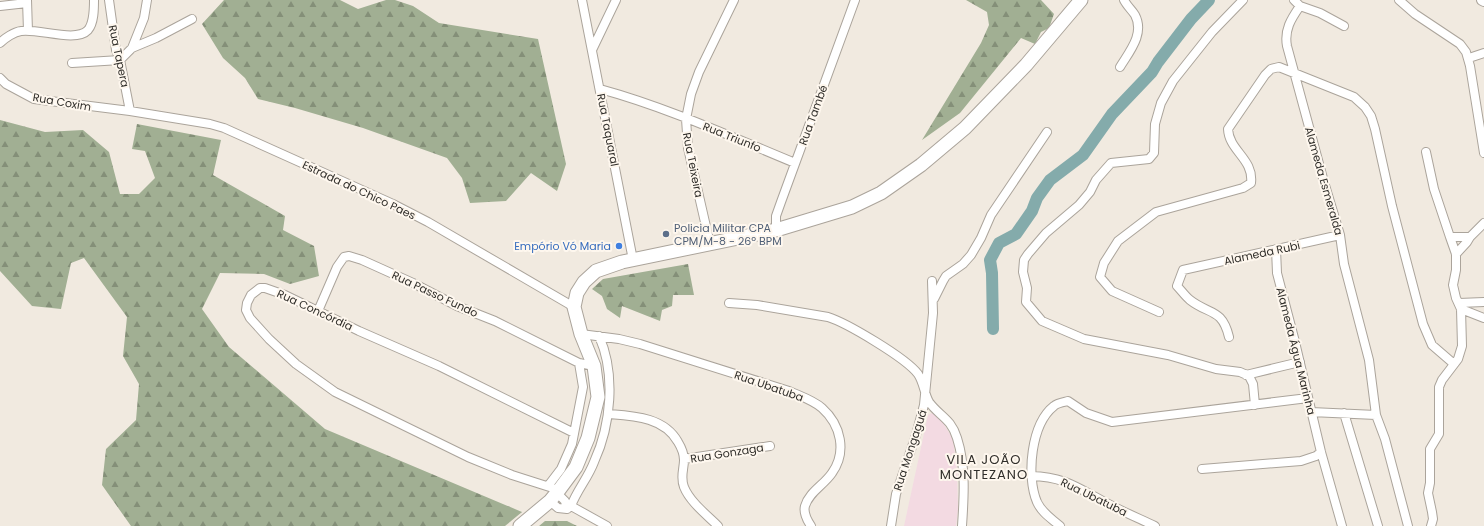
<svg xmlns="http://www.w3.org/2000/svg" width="1484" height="526" viewBox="0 0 1484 526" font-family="Poppins,sans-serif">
	<defs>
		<pattern id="forest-firs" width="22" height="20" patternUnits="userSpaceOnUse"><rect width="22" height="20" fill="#a1af93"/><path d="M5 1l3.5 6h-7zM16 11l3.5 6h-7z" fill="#848f78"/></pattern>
	</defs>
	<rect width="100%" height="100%" fill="#f1eae0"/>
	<path fill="#f3dae2" d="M932,413l8,5 13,21 4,32 1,38 -2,17h-52l24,-111z"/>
	<path fill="url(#forest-firs)" d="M224,0h116l18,9 28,-9h9l18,6 26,17 99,16 28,125 -9,27 -26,-18 -25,28 -36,2 -8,-25 -15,-20 -84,-30 -68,-20 -37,-9 -13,-21 -22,-20 -21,-34z
		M966,0h75l13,14 -5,14 -8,4 -6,12 -14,-6 -61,75 -38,27 59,-97 8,-18 -2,-13z
		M0,120l45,12 38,-2 26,22 11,42h19l16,-16 -10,-27 -13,-2 5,-25 84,16 -8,35 72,41 -2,14 31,16 5,30 -29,8 -26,-10 -44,-1 -18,36 27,38 96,82 197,83 -17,14h-374l-29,-41 4,-36 30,-29 3,-36 -16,-28 4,-39 -43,-59 -13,5 -10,46 -29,-3 -32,-35z
		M688,264l6,31h-21l-1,11 -10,4 -2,11 -38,-15 -2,12 -13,-9 -5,-13 -10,-7 11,-10z
		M545,521h22l10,5h-38z"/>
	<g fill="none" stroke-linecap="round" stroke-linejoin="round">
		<path stroke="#84abab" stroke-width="12" d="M993,329l-1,-56 -2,-13 9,-17 17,-9 16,-23 5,-13 13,-18 33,-25 29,-41 40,-42 6,-10 33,-43 18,-19"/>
		<g stroke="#aba49b" stroke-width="10">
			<path id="minor" d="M27,0l1,31
				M109,0l7,50 4,10 10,51
				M582,0l51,260
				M1243,0l-31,32 -39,49 -12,22 -6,21 -1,29 -5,6 -38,4 -15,17 -6,12 -11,13 -33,28 -18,21 -4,6 -1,12 4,16 -1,14 16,19 42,18 84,16 48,14 24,3 9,4 4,8 2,21
				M1294,0l6,6 20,7 24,13
				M1399,0l16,14 45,30 6,8 4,14 14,87
				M0,6l27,-3
				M1300,6c-9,13 -16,24 -13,40l37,136 16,53 4,29 25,96 7,55 9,24 23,87
				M0,43c5,-5 14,-11 21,-12 17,-3 55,12 67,-1 6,-7 6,-21 6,-30
				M132,48l12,-30 3,-18
				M592,50l24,-50
				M1469,58l15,-5
				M72,63l48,-3 12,-12 24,-10 36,-19
				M1120,67c9,-15 25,-33 15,-52 -3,-5 -8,-9 -11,-15
				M0,78l6,6 28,15 96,12 80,13 14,4 169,76 35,18 146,85
				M600,89c66,18 132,48 195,74
				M1426,152l8,37 16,48h20l14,-14
				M776,230v-14l5,-14 74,-202
				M710,244l-22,-96 -2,-29 5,-25 8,-22 35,-72
				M1276,249l1,24 17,65 27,114 21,74
				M1456,254l11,-12 3,-5
				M934,299l9,-18 3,-5 17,-12 8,-9 10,-17 10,-23 56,-83
				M729,303l28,2 71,12c19,6 78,41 90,57 6,9 6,19 11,28 10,14 22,16 28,36 9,28 7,59 5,88
				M1459,303l25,-1
				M1461,309l23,9
				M318,311l19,-44 7,-10 5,-1 13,4 51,23 44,23 38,15 84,42 15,3
				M1159,312l-47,-21 -12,-14 4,-14 14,-22 38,-29 87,-24 8,-5c3,-24 -22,-32 -23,-54l37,-54 6,-6 8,-2 75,30 11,10 6,9 4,13 17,77 31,118 9,21 22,19
				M581,334l38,5 21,5 149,47c11,5 24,9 33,17 19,17 25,44 10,65 -8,12 -23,19 -27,33 -2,7 2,14 6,20
				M1229,337c-7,-29 -20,-22 -39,-37 -5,-4 -9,-10 -13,-14l6,-16 157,-35
				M1246,375l54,-13
				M1311,412l65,3
				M1344,413l34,113
				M608,414c26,2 56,3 70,28 3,5 6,12 6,18 0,9 -4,17 0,27 6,15 23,28 34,39
				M684,459l86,-13
				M1202,469l99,-8 15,-5 5,-4
				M1031,476c34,1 45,11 74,26 16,9 33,16 50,24
				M548,486l13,-17 11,-25 11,-57 -4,-24
				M559,490l-47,-15 -44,-18 -133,-65 -39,-28 -27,-25 -19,-21 -4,-8 1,-7 4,-8 9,-7h5l20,7 74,36 80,35 135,67
				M557,493l8,8 2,8
				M550,501l8,7 9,1 4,-3 36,20
				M571,506c6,-16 17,-28 23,-44 17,-37 22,-88 5,-126
				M891,526l5,-32 20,-59 8,-30 9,-92 -1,-32
				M1060,526c-9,-8 -18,-13 -23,-24 -11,-26 -6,-78 17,-96 3,-3 10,-4 14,-5l18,12 26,9 196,-24
				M1431,526l2,-7 -1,-7 -4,-19 2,-10v-34l9,-15v-47l3,-7 16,-21 4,-13 -1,-37 -5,-11 -3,-13 3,-15v-16l-6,-17"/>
		</g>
		<g stroke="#aba49b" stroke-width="12">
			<path id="tertiary" d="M1482,0l2,1"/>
		</g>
		<g stroke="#aba49b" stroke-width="15">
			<path id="primary" d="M520,526l30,-25 9,-11 17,-23 12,-29 10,-41 -4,-31 -13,-32 -7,-27 3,-14 7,-11 12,-11 26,-9 154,-32 76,-23 29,-14 40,-28 44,-37 61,-63 55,-65"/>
		</g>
		<use href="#minor" stroke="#fff" stroke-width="8"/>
		<use href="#tertiary" stroke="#fff" stroke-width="10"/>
		<use href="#primary" stroke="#fff" stroke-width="13"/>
	</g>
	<circle fill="#5c6f8a" stroke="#fef7ee" stroke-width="1.5" cx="666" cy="234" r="4"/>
	<circle fill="#3f7fe0" stroke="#fef7ee" stroke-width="1.5" cx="619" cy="246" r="4"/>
	<g text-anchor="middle" stroke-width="4" stroke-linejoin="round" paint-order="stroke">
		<g font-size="11" fill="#302e2a" stroke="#fef7ee">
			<text transform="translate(119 56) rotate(78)" y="4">Rua Tapera</text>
			<text transform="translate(62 102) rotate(10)" y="4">Rua Coxim</text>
			<text transform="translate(813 115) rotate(-70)" y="4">Rua També</text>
			<text transform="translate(608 130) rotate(79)" y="4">Rua Taquaral</text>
			<text transform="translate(732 137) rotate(22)" y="4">Rua Triunfo</text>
			<text transform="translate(693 165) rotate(79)" y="4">Rua Teixeira</text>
			<text transform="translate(1324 181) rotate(74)" y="4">Alameda Esmeralda</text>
			<text transform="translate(359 190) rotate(25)" y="4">Estrada do Chico Paes</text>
			<text transform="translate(1262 253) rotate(-12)" y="4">Alameda Rubi</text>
			<text transform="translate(435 294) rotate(25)" y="4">Rua Passo Fundo</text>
			<text transform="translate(315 310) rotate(25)" y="4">Rua Concórdia</text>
			<text transform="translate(1296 351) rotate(76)" y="4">Alameda Água Marinha</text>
			<text transform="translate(769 386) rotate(19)" y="4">Rua Ubatuba</text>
			<text transform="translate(910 450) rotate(-72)" y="4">Rua Mongaguá</text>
			<text transform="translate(727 453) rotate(-9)" y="4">Rua Gonzaga</text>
			<text transform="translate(1094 497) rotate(26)" y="4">Rua Ubatuba</text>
		</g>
		<g font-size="11" fill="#4e5e75" stroke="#fef7ee" text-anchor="start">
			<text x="674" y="232">Policia Militar CPA<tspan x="674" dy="13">CPM/M-8 - 26º BPM</tspan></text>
		</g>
		<g font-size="11" fill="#366cbe" stroke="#fef7ee" text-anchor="end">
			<text x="611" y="250">Empório Vó Maria</text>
		</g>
		<g font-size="13" letter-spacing="1" fill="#302e2a" stroke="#fef7ee">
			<text x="984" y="464">VILA JOÃO<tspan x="984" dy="15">MONTEZANO</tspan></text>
		</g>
	</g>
</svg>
